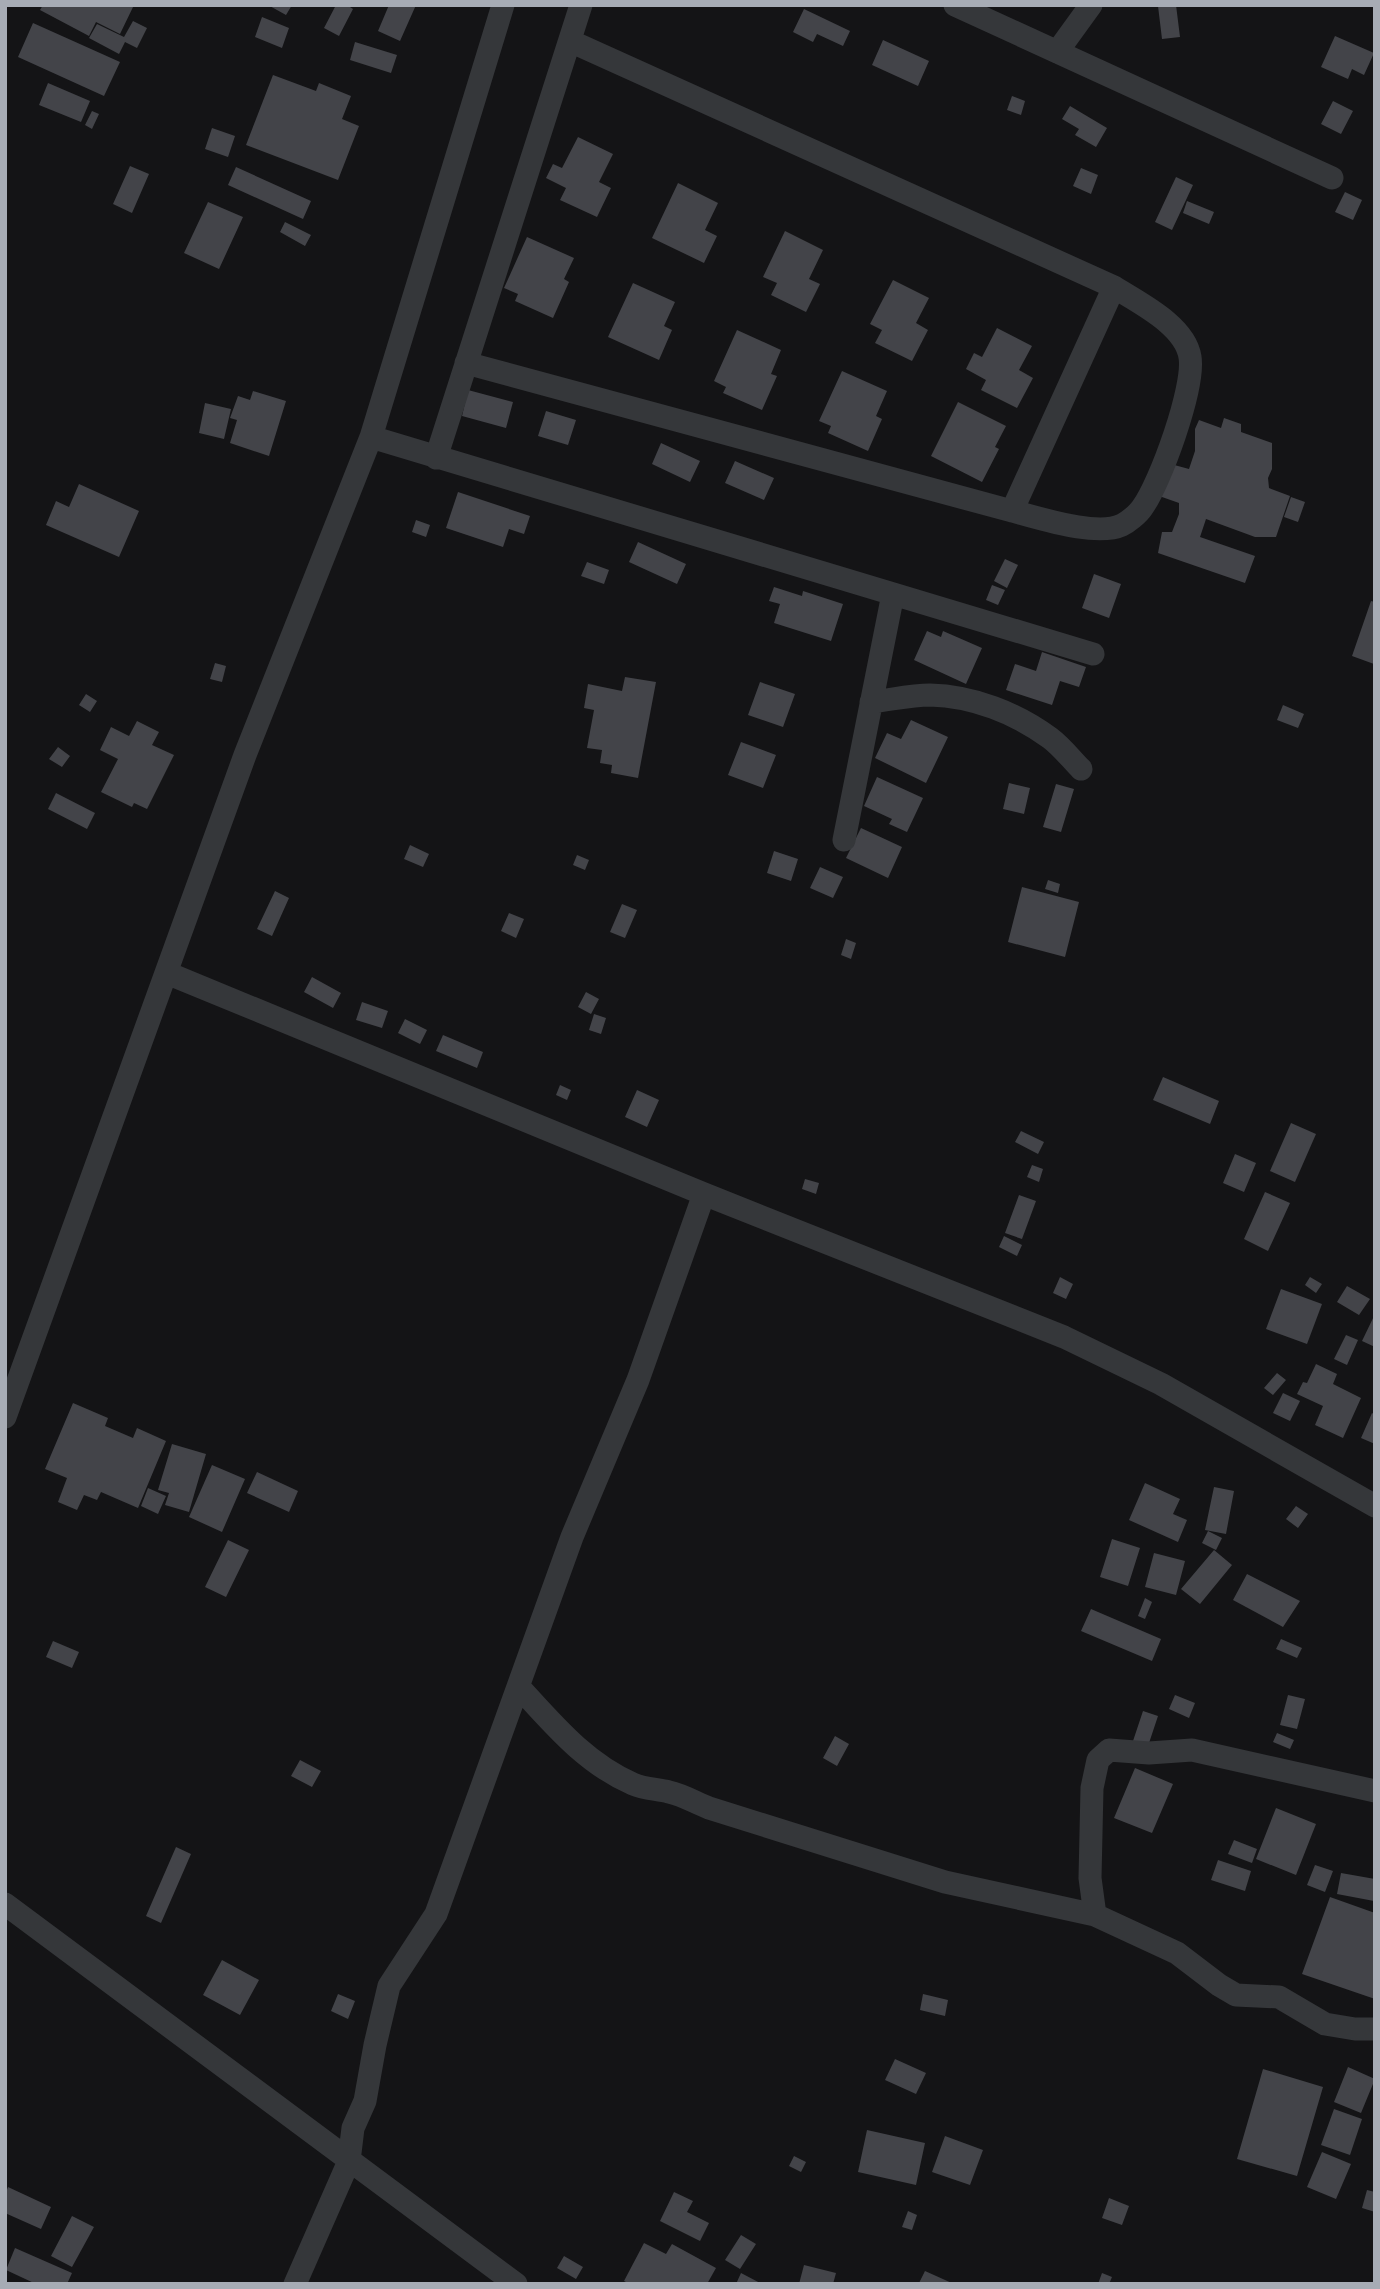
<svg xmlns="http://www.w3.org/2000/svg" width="1380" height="2289" viewBox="0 0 1380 2289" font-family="'Roboto Condensed',sans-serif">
	<rect width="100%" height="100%" fill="#141416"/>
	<path fill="#434449" d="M43,5h91l-14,29 -24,-12 -7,14 -49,-26z
		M268,5h24l-6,10z
		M336,5h11l6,4 -14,27 -15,-8z
		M389,5h27l-16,36 -22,-10z
		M1176,5l4,32 -18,2 -4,-33z
		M804,9l46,22 -7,15 -26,-12 -4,8 -20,-10z
		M262,17l27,11 -7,20 -27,-11z
		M133,21l14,7 -10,20 -12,-6 -6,12 -30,-16 8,-14 27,13z
		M33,23l87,39 -16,34 -86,-39z
		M1335,36l39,17 -10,22 -12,-6 -4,10 -27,-12z
		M883,40l46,21 -11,25 -46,-21z
		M355,42l42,13 -6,18 -41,-13z
		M273,75l43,16 3,-8 32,13 -9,23 17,7 -21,54 -92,-35z
		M48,83l42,18 -9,21 -42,-17z
		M1012,96l13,5 -4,14 -14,-5z
		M1333,101l20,10 -12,23 -20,-10z
		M1070,106l37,22 -11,19 -21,-12 4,-6 -17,-10z
		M92,111l7,3 -7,15 -7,-4z
		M212,128l23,8 -7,21 -23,-8z
		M578,137l35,17 -14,28 12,6 -14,29 -37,-17 6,-12 -20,-10 7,-14 9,4z
		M130,166l19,8 -17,39 -19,-9z
		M236,167l75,34 -8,18 -75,-34z
		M1081,168l17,7 -7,19 -18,-8z
		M1176,177l17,8 -21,45 -17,-8z
		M678,183l40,20 -13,27 12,6 -13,27 -52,-25z
		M1345,192l17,8 -9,20 -18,-8z
		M1187,201l27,11 -5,12 -26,-11z
		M208,202l35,15 -24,52 -35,-16z
		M285,222l26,13 -6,11 -25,-14z
		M785,231l38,19 -14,29 11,5 -14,28 -35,-17 6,-12 -14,-6z
		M527,237l47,21 -10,21 5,3 -16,36 -38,-17 3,-7 -14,-6z
		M893,280l36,18 -13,25 12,7 -16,31 -37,-18 7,-13 -12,-6z
		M633,283l42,19 -11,24 8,4 -13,30 -51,-23z
		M997,328l35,18 -13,24 14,8 -16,30 -36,-18 5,-10 -20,-11 8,-16 8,4z
		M737,330l44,20 -10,24 6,2 -15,34 -39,-17 3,-6 -12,-6z
		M842,371l45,20 -11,25 6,3 -14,32 -40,-18 3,-7 -12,-5z
		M468,390l45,12 -7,26 -44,-12z
		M253,391l33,10 -17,55 -39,-13 7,-23 -7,-2 8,-22 12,4z
		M958,402l48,24 -11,21 4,2 -17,33 -51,-26z
		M205,403l26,6 -7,30 -25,-6z
		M546,411l30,9 -8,25 -30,-9z
		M1224,418l17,6v8l31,11v26l-4,9 1,10 21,8 -14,41h-21l-49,-18 -6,18 55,19 -10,27 -87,-30 4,-21h10l7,-18v-11l-34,-12 11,-31 33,9 6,-18v-22l4,-9 22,8z
		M661,443l39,18 -10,21 -38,-18z
		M735,461l39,17 -10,22 -39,-17z
		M79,484l60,27 -20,46 -73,-32 10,-24 13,6z
		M458,492l72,24 -6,18 -15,-5 -6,18 -57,-19z
		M1291,497l14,5 -7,20 -14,-5z
		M416,520l14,5 -4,12 -14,-5z
		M638,542l48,22 -9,20 -48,-22z
		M1005,559l13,6 -11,23 -13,-7z
		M587,562l22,8 -5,14 -23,-8z
		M1094,574l27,10 -12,34 -27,-10z
		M992,585l13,5 -7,15 -12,-5z
		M774,587l28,9 1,-5 40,13 -12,37 -57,-18 6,-19 -11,-3z
		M1371,601l4,1 -1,62 -22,-8z
		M927,631l14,6 2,-6 39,17 -16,36 -52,-24z
		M1042,652l44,15 -7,20 -19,-6 -8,24 -46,-15 9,-26 21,7z
		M215,663l11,3 -4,16 -12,-3z
		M625,677l31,5 -18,96 -27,-5 1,-8 -12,-2 2,-13 -15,-2 7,-38 -10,-2 4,-24 34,7z
		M760,682l35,12 -12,33 -35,-12z
		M86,694l11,7 -7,11 -11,-7z
		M1283,705l21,9 -6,14 -21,-8z
		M911,720l37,17 -22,46 -51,-25 12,-25 14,6z
		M137,721l22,11 -7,13 22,10 -27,54 -13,-6 -2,4 -31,-15 17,-33 -18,-9 11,-23 18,9z
		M741,742l35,13 -13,33 -35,-13z
		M58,747l12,9 -8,11 -13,-8z
		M877,777l46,21 -16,34 -18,-8 3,-5 -28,-13z
		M1009,783l21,5 -6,26 -21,-5z
		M1056,784l18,5 -13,43 -18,-5z
		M56,793l39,20 -8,16 -39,-20z
		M861,828l41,19 -14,31 -42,-20z
		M410,845l19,9 -6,13 -19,-8z
		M774,851l24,8 -7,22 -24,-8z
		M577,855l12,5 -4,10 -12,-5z
		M820,867l23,10 -10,21 -23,-10z
		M1048,880l12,4 -2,9 -13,-4z
		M1022,887l57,15 -14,55 -57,-15z
		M275,891l14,7 -17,38 -15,-7z
		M622,904l15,6 -12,28 -15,-6z
		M509,913l15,6 -8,19 -15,-7z
		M846,939l10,4 -5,16 -10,-4z
		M312,977l29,16 -8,15 -29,-16z
		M586,992l13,7 -8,15 -13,-7z
		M362,1002l26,9 -6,17 -26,-8z
		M594,1014l12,4 -5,16 -12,-4z
		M405,1019l22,11 -7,14 -22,-11z
		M443,1035l40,17 -6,16 -41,-17z
		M1163,1077l56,24 -9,23 -57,-24z
		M560,1085l11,5 -4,10 -11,-5z
		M637,1090l22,10 -12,27 -22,-10z
		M1291,1123l25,11 -21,48 -25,-11z
		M1021,1131l23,11 -6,12 -23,-12z
		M1235,1154l21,9 -12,29 -21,-9z
		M1032,1165l11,4 -4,13 -12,-5z
		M805,1179l14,4 -3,11 -14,-5z
		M1265,1192l25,11 -22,48 -24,-12z
		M1019,1195l17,6 -14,38 -17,-6z
		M1004,1236l18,9 -5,11 -18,-9z
		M1060,1277l13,7 -7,15 -13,-6z
		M1310,1277l12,7 -6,9 -11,-8z
		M1347,1286l23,13 -11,16 -22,-13z
		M1281,1289l41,15 -15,40 -41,-15z
		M1375,1314v33l-13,-6z
		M1346,1335l12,5 -11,25 -13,-6z
		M1316,1364l21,10 -4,10 28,14 -18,40 -28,-13 8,-19 -26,-12 6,-12 4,1z
		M1277,1373l9,7 -13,15 -9,-7z
		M1283,1393l17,8 -10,20 -17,-8z
		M73,1403l35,15 -3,8 28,12 4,-10 29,13 -28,67 -37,-16 -4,8 -13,-5 -7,15 -19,-8 9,-24 -22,-9z
		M1372,1413l3,2v29l-14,-6z
		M172,1444l34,10 -17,58 -24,-7 4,-12 -11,-3z
		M212,1465l33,14 -23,53 -33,-15z
		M257,1472l41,19 -9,21 -42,-19z
		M1145,1483l35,16 -7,15 14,6 -9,22 -49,-22z
		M1214,1487l20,4 -8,43 -21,-4z
		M148,1488l18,8 -8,18 -17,-8z
		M1296,1506l12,8 -10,14 -12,-9z
		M1208,1531l14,7 -6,12 -14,-7z
		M1112,1539l28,9 -12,38 -28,-9z
		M228,1540l21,10 -23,47 -21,-10z
		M1214,1550l18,15 -32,39 -19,-15z
		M1154,1553l31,8 -9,34 -31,-8z
		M1247,1574l53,27 -17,26 -50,-27z
		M1145,1598l7,4 -7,17 -7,-3z
		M1091,1609l70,30 -9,22 -71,-30z
		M1281,1639l21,9 -5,10 -21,-9z
		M53,1641l26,11 -7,16 -26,-11z
		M1175,1695l20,8 -6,15 -20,-9z
		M1288,1695l17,4 -8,30 -17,-4z
		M1143,1711l15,5 -12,36 -15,-5z
		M1277,1733l17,7 -4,9 -17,-7z
		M835,1736l14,8 -12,22 -14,-8z
		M300,1760l21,11 -9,16 -21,-11z
		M1135,1768l38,16 -21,49 -38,-15z
		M1276,1808l40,16 -20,51 -40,-16z
		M1234,1840l23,9 -5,14 -24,-9z
		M176,1847l15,7 -30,69 -15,-7z
		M1218,1860l33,11 -6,20 -34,-11z
		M1315,1865l18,6 -8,21 -18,-7z
		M1341,1873l34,6 -1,22 -37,-7z
		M1330,1897l45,16v86l-73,-25z
		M222,1960l37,20 -19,35 -37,-20z
		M338,1994l17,7 -7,18 -17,-8z
		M923,1994l25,6 -3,16 -25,-6z
		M895,2059l31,14 -10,21 -31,-14z
		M1348,2067l27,12 -14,34 -27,-11z
		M1263,2069l60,18 -26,89 -60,-17z
		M1334,2109l28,10 -12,36 -29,-10z
		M867,2130l58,13 -9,42 -58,-13z
		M945,2136l38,14 -13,35 -38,-13z
		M1322,2152l29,12 -15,35 -29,-12z
		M794,2156l12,6 -5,10 -12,-6z
		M8,2187l43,20 -10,22 -36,-16v-18z
		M1367,2190l8,2v20l-13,-4z
		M674,2192l19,9 -6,11 22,11 -9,18 -40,-20z
		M1109,2198l20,8 -7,19 -20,-7z
		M908,2211l9,4 -5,15 -10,-3z
		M72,2216l22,11 -22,40 -21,-11z
		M741,2235l15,9 -16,25 -15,-9z
		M644,2243l22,11 6,-10 44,24 -9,16h-77l-6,-3z
		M15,2248l57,25 -5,11h-31l-30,-14z
		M564,2256l19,11 -7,12 -19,-11z
		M804,2265l32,8 -3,11h-34z
		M925,2271l29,13h-33l-2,-1z
		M741,2273l21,11h-26z
		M1102,2273l10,4 -3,7h-11z"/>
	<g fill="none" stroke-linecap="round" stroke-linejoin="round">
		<path stroke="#35373a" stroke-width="23" d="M955,5l377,173
			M1057,52l34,-47
			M466,363l546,148c28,7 84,26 110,14 6,-3 16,-11 20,-17 18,-24 53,-121 48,-151 -5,-32 -51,-54 -76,-70l-544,-246
			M371,437l722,217
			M436,458l145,-453
			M1012,511l102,-224
			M871,702c19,-2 40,-7 59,-7 43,1 86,18 120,43 12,9 21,21 31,31
			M844,840l49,-246
			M167,973l537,221 360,143 97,47 214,122
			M5,1417l240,-662 126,-318 132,-432
			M519,1687c34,37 66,76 114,97 11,5 24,5 36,8 14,3 27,11 40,16l236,74 150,33 82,38 42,32 17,10 43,2 46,27 30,5h20
			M5,1904l511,380
			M1095,1915l-5,-37 2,-90 6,-28 11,-10 40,3 43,-3 183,41
			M295,2284l54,-123 4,-33 12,-27 10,-56 14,-59 47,-72 136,-377 66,-157 66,-186"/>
	</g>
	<rect width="1380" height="2289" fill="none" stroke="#a7acb5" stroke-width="14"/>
</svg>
